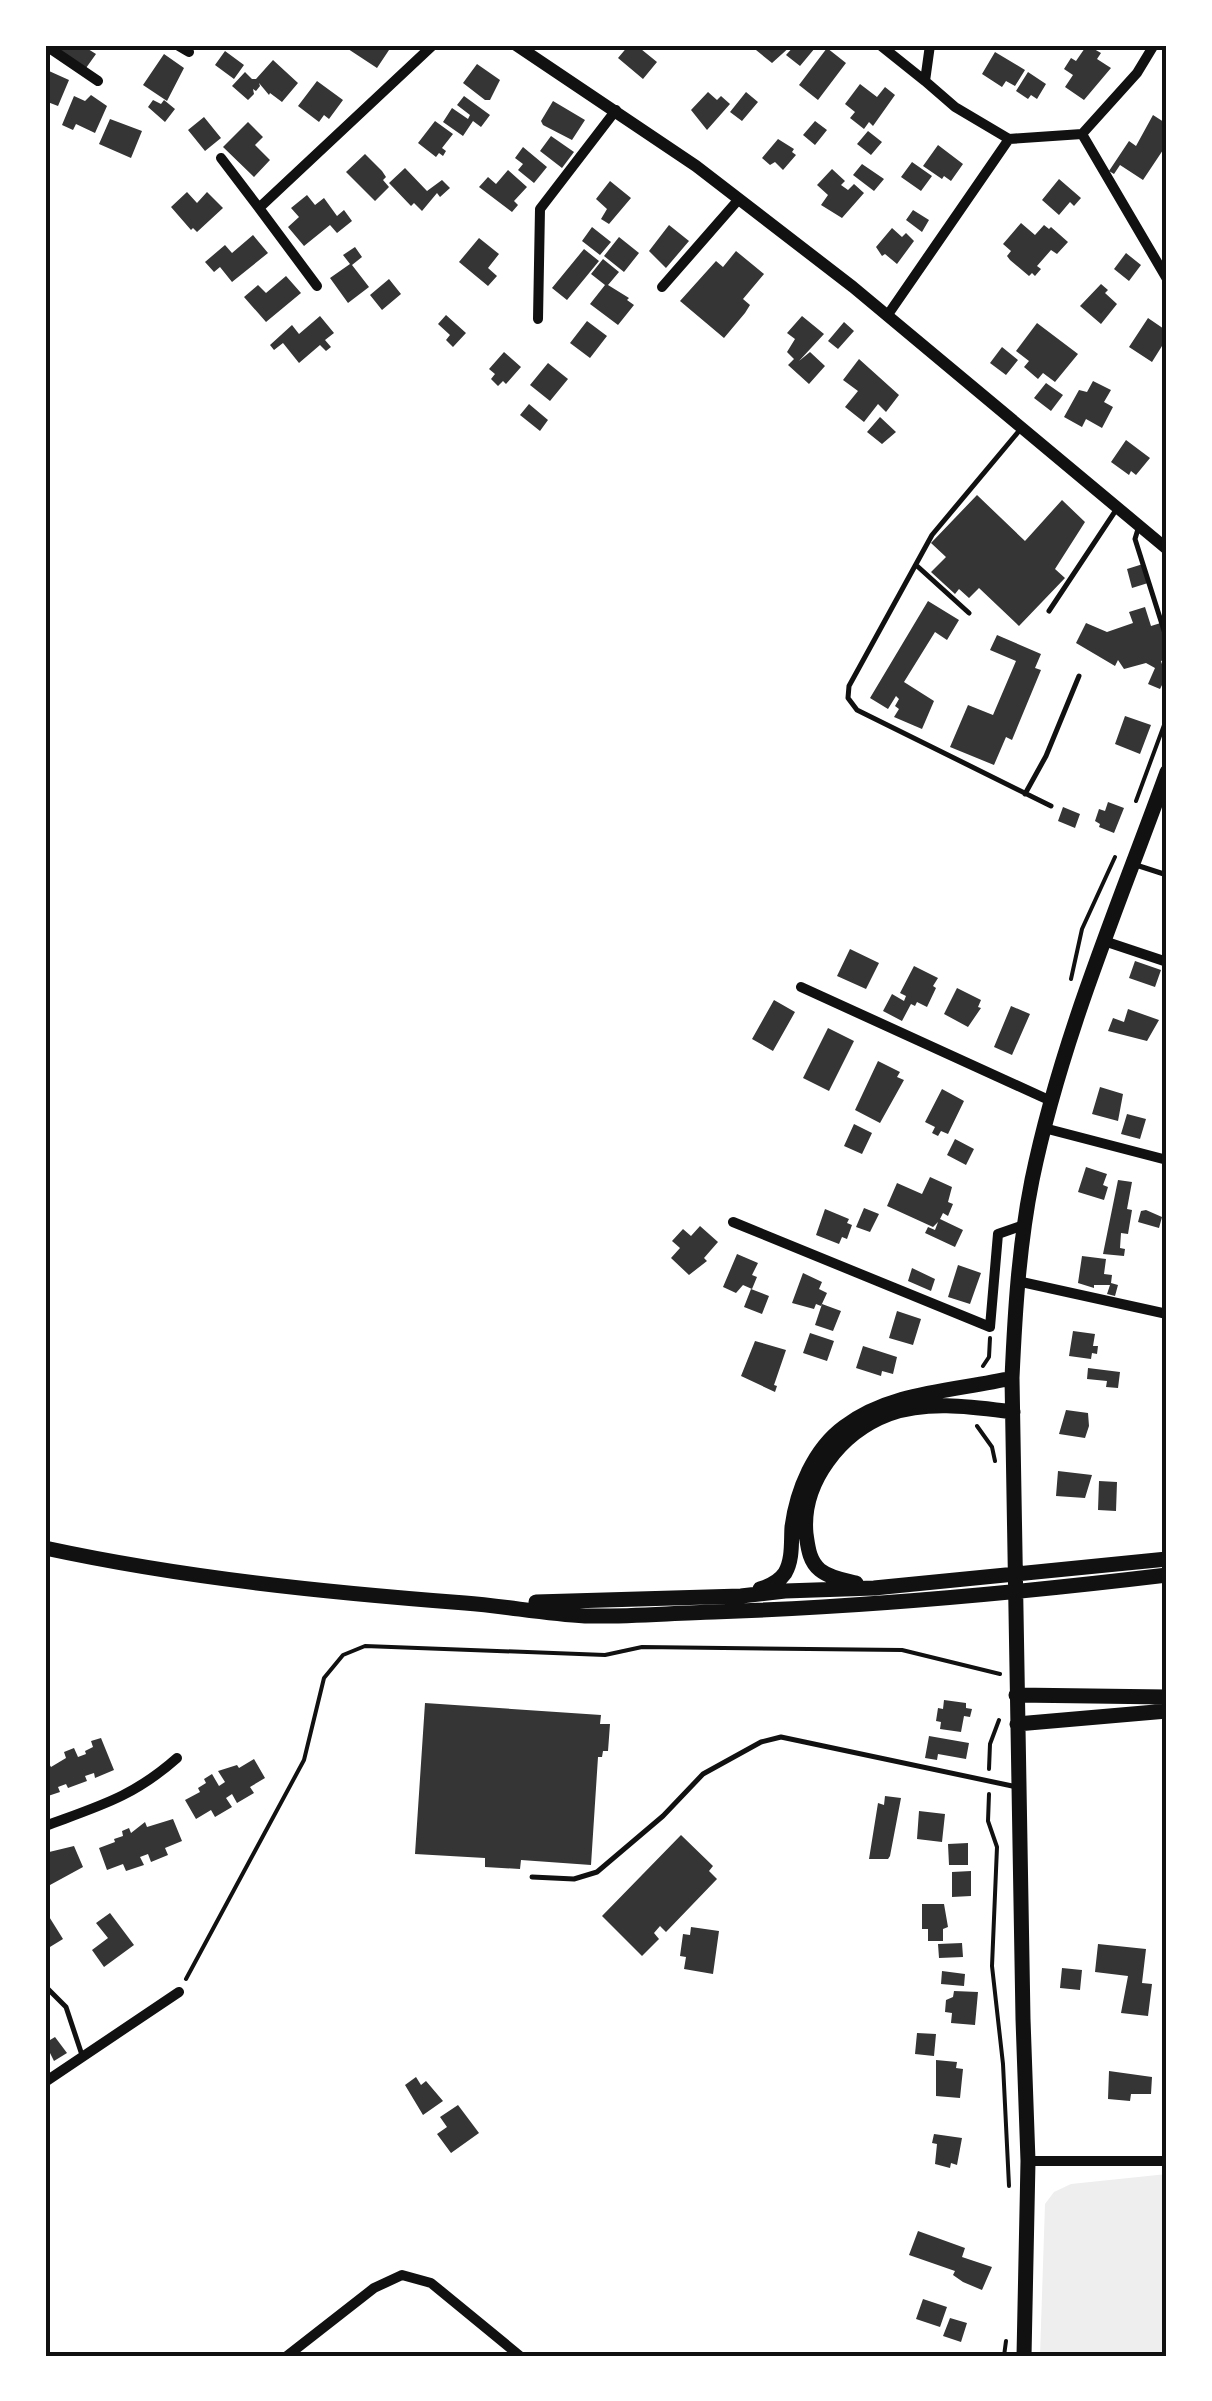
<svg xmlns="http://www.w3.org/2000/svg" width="1212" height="2401" viewBox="0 0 1212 2401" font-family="Overpass,sans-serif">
	<rect width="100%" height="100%" fill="#fff"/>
	<path fill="#eee" d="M1167,2174v182h-127l5,-152 9,-12 17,-8z"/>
	<path fill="#353535" d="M63,45h28l-3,4 8,5 -10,14 -26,-18z
		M342,45h46l3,2 -14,21z
		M629,45h7l21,17 -14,17 -25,-21z
		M760,45h32l-20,18 -16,-13z
		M795,45l20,3 -15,18 -14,-11z
		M1087,45l14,8 -4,6 14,9 -27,32 -19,-13 8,-12 -9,-6 7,-11 5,3z
		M827,48l19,15 -28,37 -19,-15z
		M225,51l19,14 -10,14 -19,-14z
		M995,52l30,18 -10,16 -9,-5 -4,6 -20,-13z
		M164,54l20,14 -17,33 -24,-16z
		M273,60l25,23 -16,19 -12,-9 -1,2 -10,-12 1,3 -4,5 -3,-2 1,5 -6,6 -16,-14 13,-14 7,7h4z
		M477,64l23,16 -10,20h-5l-22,-17z
		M49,71l20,9 -11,26 -13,-5v-21z
		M1028,72l18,12 -9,15 -6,-4 -3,4 -12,-8z
		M317,81l26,19 -14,19 -5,-4 -5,7 -21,-16z
		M860,84l17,13 8,-10 10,8 -22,31 -4,-4 -5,7 -14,-11 5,-6 -10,-8z
		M708,92l9,8 4,-4 9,8 -23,26 -16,-20z
		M746,92l12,10 -16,19 -12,-9z
		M91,95l16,11 -12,27 -19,-9 -3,6 -11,-5 12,-29 11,5z
		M464,96l26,19 -9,12 -8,-6 -10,15 -20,-14 9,-14 16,11 2,-4 -13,-10z
		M153,100l8,4 3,-4 11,9 -10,13 -17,-15z
		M553,101l32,19 -13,20 -29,-15 -2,-4z
		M1153,115l14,9v20l-24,36 -23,-15 -6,9 -5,-3 20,-30 7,5z
		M204,117l17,21 -16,13 -17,-21z
		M110,119l32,12 -11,27 -32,-14z
		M435,121l18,13 -11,14 4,3 -3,5 -4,-3 -3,4 -18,-14z
		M815,121l12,9 -12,15 -12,-10z
		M248,122l15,15 -8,8 15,15 -16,17 -31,-30z
		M868,131l14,11 -11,13 -14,-11z
		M551,136l23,16 -12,16 -22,-17z
		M778,139l16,10 -2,3 4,3 -13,15 -8,-8 -5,3 -8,-7z
		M938,145l25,19 -12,17 -7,-5 -2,3 -19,-13z
		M523,147l24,20 -13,16 -16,-13 5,-6 -8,-6z
		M365,154l17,17 4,6 -3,3 6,7 -14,14 -29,-29z
		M912,162l20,14 -11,15 -20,-14z
		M862,164l22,15 -10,12 -21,-16z
		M405,168l22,23 15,-11 8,8 -10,9 -3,-4 -15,18 -8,-8 -3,3 -22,-23z
		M832,169l13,12 -4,4 7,5 6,-6 10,9 -22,25 -21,-13 7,-10 -11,-10z
		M508,170l19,17 -13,14 4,4 -6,7 -33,-25 9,-10 8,7z
		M1059,179l22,19 -7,8 -4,-4 -11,13 -17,-15z
		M610,181l21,17 -22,26 -8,-5 6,-10 -11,-10z
		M187,192l10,11 10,-11 16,16 -26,24 -4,-4 -2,2 -20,-23z
		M307,195l8,10 9,-7 13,18 7,-6 8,11 -15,12 -7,-8 -26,21 -16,-19 11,-10 -8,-9z
		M913,210l16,10 -7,12 -16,-12z
		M1021,223l14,12 9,-10 5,4 2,-2 17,15 -11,12 -6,-4 -14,16 4,3 -6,7 -3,-3 -3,3 -19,-16 -3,-4 4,-5 -8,-7z
		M669,225l20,16 -23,27 -17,-17z
		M592,227l19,15 -11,13 -18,-14z
		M892,228l10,9 4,-4 8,8 -17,23 -12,-10 -3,2 -6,-9z
		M253,235l15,18 -36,29 -12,-15 -6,5 -9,-10 20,-17 7,8z
		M619,237l20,16 -15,19 -20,-16z
		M479,238l20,16 -11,14 9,8 -9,10 -29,-24z
		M355,247l7,10 -10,8 17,22 -21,16 -18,-25 20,-14 -7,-9z
		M584,249l15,12 -32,39 -15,-12z
		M736,251l28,23 -21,25 7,6 -5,8 -21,25 -44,-37 36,-40 7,6z
		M1126,253l15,12 -12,16 -15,-12z
		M603,259l16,13 -11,13 21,13 -2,2 7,5 -16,20 -28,-21 15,-19 -14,-11z
		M286,276l15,17 -35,29 -22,-25 14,-12 8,8z
		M389,279l12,15 -19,16 -12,-15z
		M1101,284l7,6 -3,3 12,11 -16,20 -21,-18z
		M446,315l20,18 -13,14 -7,-7 4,-5 -12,-11z
		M320,316l14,17 -9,7 6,7 -5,4 -6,-6 -21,18 -16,-20 -9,7 -4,-5 22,-20 7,9z
		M802,316l22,18 -25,27 11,-9 15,14 -16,18 -21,-19 6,-6 -7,-7 8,-13 -8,-6z
		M1148,318l19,13v7l-15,24 -23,-15z
		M587,321l20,15 -17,22 -20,-15z
		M844,322l10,9 -16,18 -10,-8z
		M1037,323l41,31 -23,28 -12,-9 -5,6 -14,-12 5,-6 -13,-10z
		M1002,347l16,13 -12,15 -16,-12z
		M504,352l17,15 -15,17 -3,-3 -5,5 -7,-7 4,-5 -6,-5z
		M859,359l40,36 -13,17 -8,-8 -14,18 -19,-15 13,-16 -15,-11z
		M548,363l20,16 -18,22 -20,-16z
		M1093,381l18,9 -7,12 9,5 -11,21 -16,-9 -4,8 -18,-10 15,-27 8,2z
		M1046,383l17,12 -12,16 -17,-13z
		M529,404l19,16 -8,11 -20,-16z
		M880,417l16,15 -14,12 -15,-12z
		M1126,440l24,18 -14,17 -5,-4 -2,4 -18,-13z
		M977,495l48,46 37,-41 23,22 -30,47 10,9 -46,48 -40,-38 -10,10 -10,-9 -4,5 -24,-22 15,-15 -15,-14z
		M1143,564l5,19 -16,5 -5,-19z
		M928,601l31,19 -12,20 -12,-8 -31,50 30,19 -12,28 -28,-12 5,-8 -4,-3 4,-7 -3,-3 -8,13 -18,-11z
		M1145,607l6,19 16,-5v38l-6,2 5,16 -6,12 -12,-5 7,-16 -9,-5 -22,6 -6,-9 -3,6 -39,-23 10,-20 21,9 26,-9 -4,-11z
		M997,635l44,19 -6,14 6,2 -29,70 -6,-3 -12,28 -44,-18 18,-42 25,10 23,-54 -26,-11z
		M1125,716l26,9 -11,29 -25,-10z
		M1108,802l16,6 -10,25 -15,-6 1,-3 -5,-3 4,-12 6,2z
		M1063,807l17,7 -5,14 -17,-7z
		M850,949l29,14 -13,26 -29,-13z
		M1135,961l26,9 -6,17 -26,-9z
		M914,966l24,12 -5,8 3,2 -9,19 -10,-5 -2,4 -4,-2 -9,17 -19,-10 9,-17 12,7 2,-5 -6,-3z
		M957,988l24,12 -3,7 3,1 -13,19 -24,-13z
		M774,1000l21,12 -22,39 -21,-12z
		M1011,1006l19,8 -18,41 -18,-8z
		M1128,1009l31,11 -12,21 -39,-10 5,-13 11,4z
		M828,1028l26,13 -25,50 -26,-13z
		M878,1061l22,11 -3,5 7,3 -24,43 -25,-13z
		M1100,1087l23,7 -5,27 -26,-7z
		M942,1089l22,12 -16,33 -7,-3 -3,5 -6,-3 3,-6 -10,-5z
		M1127,1114l19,5 -6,20 -19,-5z
		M854,1124l18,9 -10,21 -18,-8z
		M955,1139l19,10 -8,16 -19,-10z
		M1086,1167l21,7 -4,11 5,2 -4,13 -26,-8z
		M930,1177l22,10 -4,15 5,2 -5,12 -5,-3 -3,6 23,11 -8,17 -30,-14 3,-6 7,3 3,-8 -5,5 -46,-21 10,-23 25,11z
		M1118,1180l14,2 -5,27 5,1 -4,24 -7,-1 -1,15 5,1 -1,7 -21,-2z
		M864,1208l15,6 -9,18 -14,-5z
		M825,1209l24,10 -2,4 5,2 -5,14 -5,-2 -3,7 -23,-9z
		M1146,1210l16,7 -3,11 -21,-6 3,-11z
		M700,1226l18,16 -14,16 3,3 -18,14 -18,-17 9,-10 -8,-7 11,-12 8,7z
		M737,1254l21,9 -6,12 5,2 -5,12 -9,-4 -7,8 -13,-6z
		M1082,1256l24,3 -2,15 8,1 -1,8 7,2 -3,11 -8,-2 3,-9h-16v3l-16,-5z
		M958,1265l23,8 -11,31 -22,-7z
		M912,1268l23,11 -4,12 -23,-10z
		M803,1273l19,9 -3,7 8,4 -6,13 -5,-2 -2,5 -22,-6z
		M751,1289l18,7 -7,18 -18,-7z
		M822,1304l19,7 -8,20 -18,-6z
		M897,1311l24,8 -8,26 -24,-7z
		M1073,1331l22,3 -2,12h5l-1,8 -5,-1 -1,6 -22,-3z
		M810,1333l24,8 -7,20 -24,-8z
		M755,1341l31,9 -12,35 3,1 -2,6 -34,-16z
		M863,1346l34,11 -4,17 -11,-3 -1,5 -25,-8z
		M1088,1368l32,4 -2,16 -12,-1 1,-6 -20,-2z
		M1066,1410l22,3 1,13 -4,12 -26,-4z
		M1058,1471l34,4 -7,23 -29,-2z
		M1099,1481l18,1 -1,29 -18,-1z
		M944,1700l22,3v5l6,1 -2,8 -6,-1 -3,16 -21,-3 1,-7 -5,-1 2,-13 5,1z
		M425,1703l176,12 -1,9h10l-2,27h-5l-1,6h-4l-7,108 -70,-5 -1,9 -35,-2v-9l-70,-4z
		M929,1736l40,7 -3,16 -28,-5 -1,6 -12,-2z
		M101,1738l13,32 -19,8 -1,-5 -9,3 2,5 -19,7 -2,-4 -8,3 2,5 -15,5v-40l6,10 15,-9 -2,-6 10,-4 4,9 8,-3 -1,-3 8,-4 -2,-6z
		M254,1759l11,19 -15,9 4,6 -17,10 -5,-9 -6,4 6,9 -17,10 -4,-7 -15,9 -11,-19 15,-8 -2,-4 8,-5 -2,-4 8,-5 7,12 6,-4 -7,-11 19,-6 2,3z
		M885,1796l16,2 -11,58 -2,3h-19l9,-56 6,2z
		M919,1811l26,3 -3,28 -25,-3z
		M173,1819l9,22 -17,7 3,7 -17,7 -3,-8 -8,3 4,8 -18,6 -3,-7 -16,6 -8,-22 16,-6 -1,-3 9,-3 -1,-5 7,-3 2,5 14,-11 2,5z
		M681,1835l32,31 -4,5 8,8 -51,53 -6,-6 -6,7 5,6 -17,17 -40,-40z
		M968,1843v22h-19l-1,-21z
		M74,1846l9,21 -33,18 -2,-6 -3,1v-27z
		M971,1871v25l-19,1v-25z
		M922,1904h22l4,23 -5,2v12h-15v-12h-6z
		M110,1913l24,32 -30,22 -12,-17 16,-12 -12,-15z
		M48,1915l15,24 -18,11v-34z
		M691,1927l28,4 -6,43 -29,-5 2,-12 -6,-1 3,-22 7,1z
		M962,1943l1,14 -24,1 -1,-14z
		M1098,1944l48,5 -4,34 10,1 -4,32 -27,-3 7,-37 -33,-4z
		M1062,1968l20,2 -2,20 -20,-2z
		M942,1971l23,3 -1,12 -23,-2z
		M954,1991l24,1 -3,33 -24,-2 1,-10 -7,-1 1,-12 7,-3z
		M917,2033l19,1 -2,22 -19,-2z
		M55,2037l12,16 -13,8 -9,-18z
		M936,2060l21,2 -1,6 7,1 -3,29 -24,-2z
		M1109,2071l43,6 -1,17h-20l-1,7 -22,-2z
		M416,2077l5,8 5,-4 17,20 -20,14 -18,-30z
		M458,2105l21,28 -28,20 -14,-19 10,-7 -7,-10z
		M934,2134l28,4 -5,27 -6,-2 -1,5 -15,-4 2,-20 -5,-1z
		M918,2231l47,17 -3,9 30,10 -10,23 -19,-8 -10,-7 2,-4 -46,-16z
		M923,2299l24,8 -7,20 -24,-8z
		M950,2318l17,5 -6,19 -18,-6z"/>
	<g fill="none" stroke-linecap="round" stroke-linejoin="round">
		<path stroke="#111" stroke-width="4" d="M1136,801l31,-84
			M1071,979l11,-50 33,-72
			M983,1366l6,-9 1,-19
			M977,1426l15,21 3,14
			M989,1769l1,-25 9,-24
			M989,1794l-1,27 9,26 -5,119 11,98 6,122
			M186,1979l118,-219 20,-82 19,-23 22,-9 240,9 37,-8 260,3 98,24
			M1004,2356l2,-15"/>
		<path stroke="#111" stroke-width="5" d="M1019,431l-87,104 -83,151 -1,12 9,12 194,96
			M1138,529l-3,10 32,101
			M916,565l53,48
			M1049,611l67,-101
			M1025,794l21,-38 33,-80
			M1136,865l31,10
			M532,1877l42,2 23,-7 66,-56 40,-42 58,-32 20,-5 236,50
			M45,1986l21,21 16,48"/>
		<path stroke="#111" stroke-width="10" d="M45,45l53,36
			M177,45l12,7
			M880,45l45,36
			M1082,134l85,145
			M1009,139l73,-5 55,-61 17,-28
			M221,158l38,50
			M317,286l-58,-78 174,-163
			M662,287l77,-88
			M887,316l122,-177 -54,-32 -30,-26 5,-36
			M538,319l2,-110 76,-99
			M1104,941l63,21
			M801,987l250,114
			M1044,1128l123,32
			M733,1222l257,105 8,-93 26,-9
			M1017,1281l150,33
			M45,1826c54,-20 88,-29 132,-68
			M45,2082l134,-90
			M1028,2161h139
			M287,2356l87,-68 28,-13 29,8 89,73"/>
		<path stroke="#111" stroke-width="12" d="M516,45l180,121 157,121 314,262"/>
		<path stroke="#111" stroke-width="15" d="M45,1548c139,30 278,44 420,55 40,3 80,11 120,13 43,1 87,-3 129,-4 152,-5 303,-19 453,-37
			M856,1583c-12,-3 -26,-5 -36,-13 -11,-9 -12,-23 -14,-36 -5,-52 35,-102 83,-120 39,-14 84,-7 124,-2
			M760,1589c10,-3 19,-7 25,-16 8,-14 6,-31 7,-46 5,-37 22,-78 52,-100 48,-36 111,-36 168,-49
			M536,1602l205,-6 44,-5 89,-3 293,-29
			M1016,1695l151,2
			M1017,1724l150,-13
			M1024,2356l4,-195 -5,-142 -11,-641c3,-67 7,-133 20,-198 29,-141 86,-273 135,-408"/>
	</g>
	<rect width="1212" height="2401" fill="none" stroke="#ffffff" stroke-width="95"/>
	<rect x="48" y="48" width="1116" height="2306" fill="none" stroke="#111" stroke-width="4"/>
</svg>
